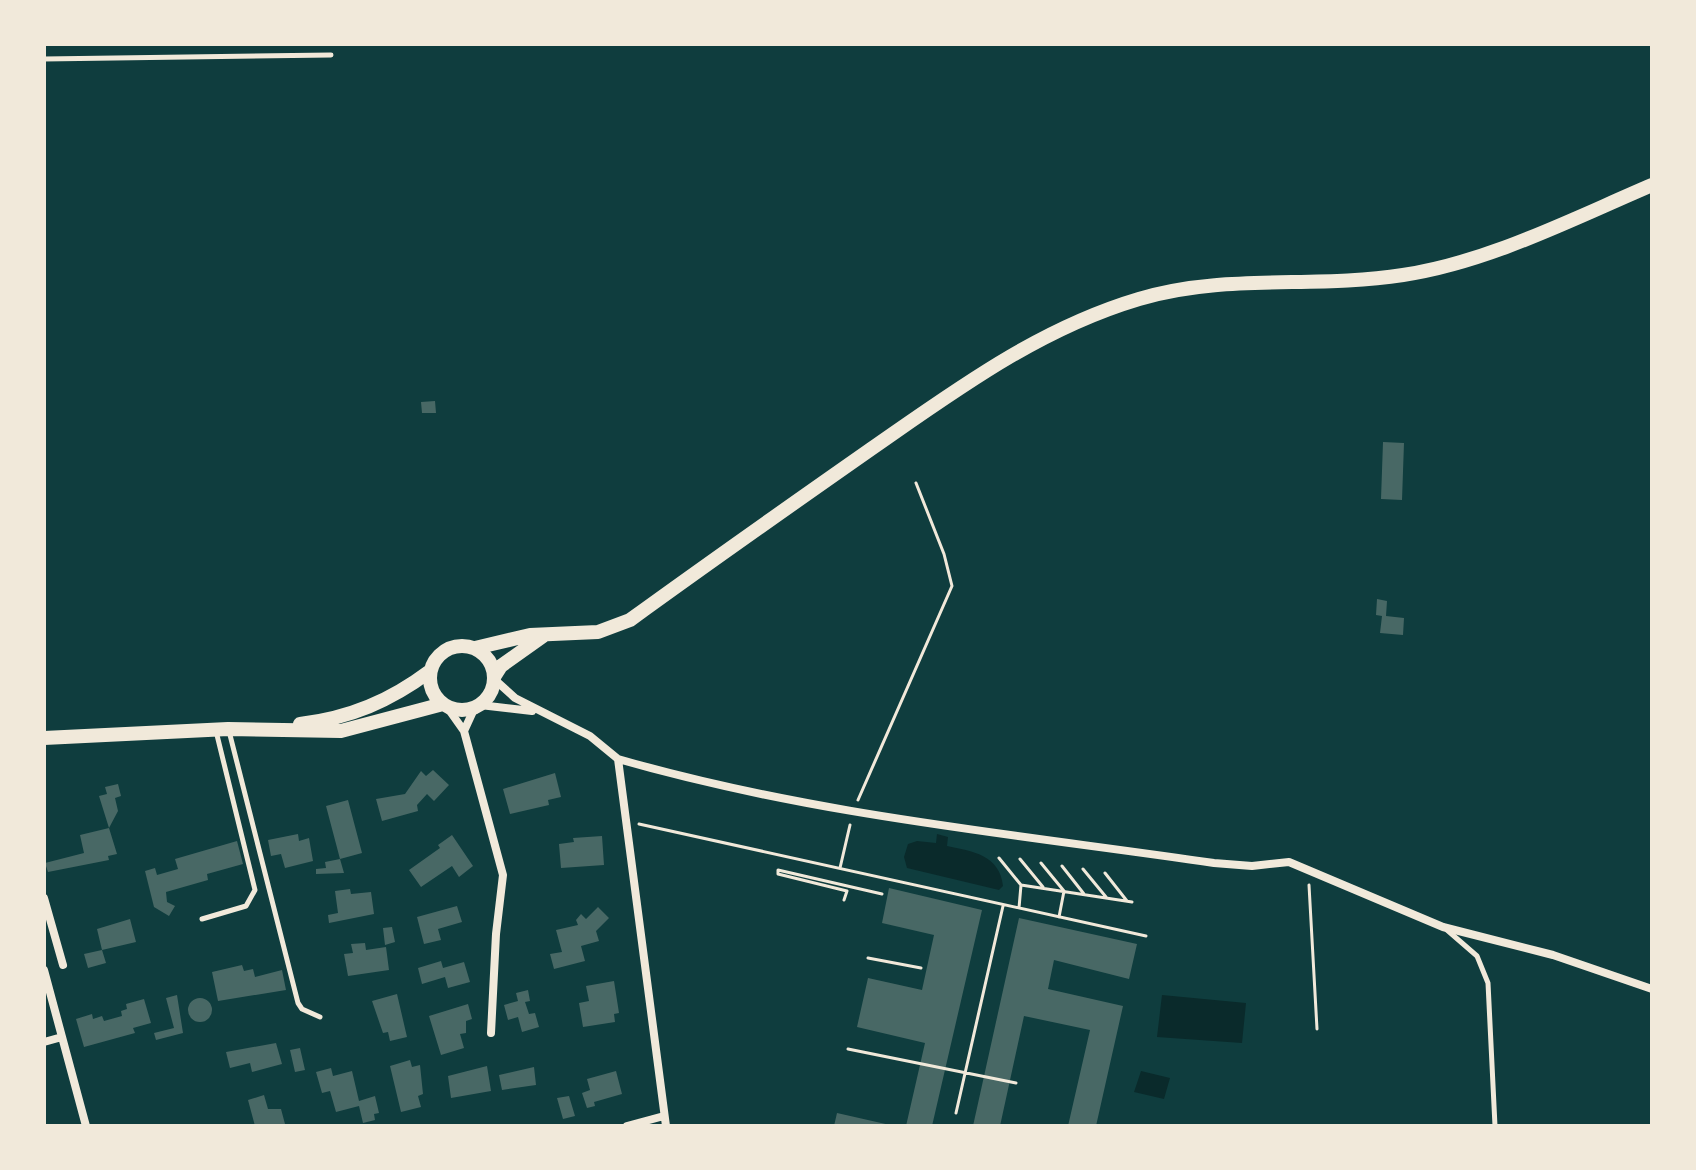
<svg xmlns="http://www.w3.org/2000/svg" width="1696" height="1170" viewBox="0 0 1696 1170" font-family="'Noto Serif',serif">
	<rect width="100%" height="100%" fill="#0f3d3e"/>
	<path fill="#0a2a2b" d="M937,834l11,3 -1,9c25,5 53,9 56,40l-4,4 -92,-22 -3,-11 4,-13 9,-3 19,2z
		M1162,995l84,8 -4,40 -85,-6z
		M1141,1071l29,7 -6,21 -30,-7z"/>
	<path fill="#486865" d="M435,401l1,12h-14l-1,-11z
		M1383,442l21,1 -2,57 -21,-1z
		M1377,599l10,2 -1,15 18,2 -1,17 -23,-2 2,-17 -6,-1z
		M433,770l16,15 -15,16 -7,-7 -10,11 1,6 -36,10 -6,-22 29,-5 16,-23 5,5z
		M555,773l6,24 -13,3 1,5 -39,9 -7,-25z
		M118,784l3,12 -6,2 3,13 -9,17 8,26 -9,2 1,4 -61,12 -3,-9 39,-10 -4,-18 29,-7 -10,-32 8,-2 -2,-7z
		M348,800l14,53 -22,6 -14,-53z
		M298,834l1,7 10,-3 4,23 -28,7 -4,-14 -10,2 -3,-16z
		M452,835l21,31 -14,11 -7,-11 -31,21 -12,-17 31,-22 -2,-3z
		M602,836l2,29 -43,3 -2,-24 15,-2 -1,-4z
		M237,841l6,23 -36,10 1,6 -42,12 1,10 8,4 -6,10 -15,-9 -9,-36 10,-3 2,7 21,-6 -3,-10z
		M340,859l4,14 -28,1v-5l10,-1 -1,-6z
		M889,888l93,22 -50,216h-26l19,-83 -68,-16 11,-49 54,12 12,-55 -52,-12z
		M350,889l1,5 20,-2 3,22 -45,9 -1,-8 10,-2 -3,-22z
		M457,906l5,16 -24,7 3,11 -17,4 -7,-27z
		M598,907l11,11 -13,13 3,10 -18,5 4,15 -31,8 -4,-15 12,-2 -6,-22 22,-5 -2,-5 5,-6 5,5z
		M1019,918l118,26 -8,35 -75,-19 -6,29 75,17 -27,120h-28l22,-96 -66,-14 -24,110h-27z
		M130,919l6,23 -34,8 -5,-21z
		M392,927l3,15 -10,3 -2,-17z
		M365,943l1,7 20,-3 3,23 -41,6 -4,-22 9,-1 -2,-9z
		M102,950l4,13 -18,5 -4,-14z
		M441,961l2,7 21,-6 6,20 -22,6 -3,-11 -23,7 -4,-16z
		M242,965l2,6 9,-2 2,8 27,-7 4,20 -68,11 -6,-29z
		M614,981l5,32 -5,1 1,8 -32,5 -4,-24 10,-2 -3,-15z
		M528,990l2,11 -5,1 4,12 6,-1 4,14 -17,5 -4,-15 -10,3 -4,-15 14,-4 -2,-8z
		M397,994l10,43 -17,4 -2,-9 -5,1 -11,-32z
		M177,995l6,38 -27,7 -2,-7 20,-5 -8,-30z
		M188 1010a12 12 0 1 1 24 0a12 12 0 1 1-24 0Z
		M144,999l7,24 -18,5 2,5 -51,14 -8,-28 16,-5 1,5 9,-3 2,5 18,-5 -1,-5 6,-2 -1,-5z
		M468,1004l4,15 -6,2v12l-6,1 4,14 -23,7 -12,-39z
		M276,1043l6,21 -30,8 -2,-9 -20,5 -4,-16z
		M300,1048l5,22 -10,2 -5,-22z
		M410,1060l2,7 8,-2 3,29 -5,2 3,11 -20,5 -11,-46z
		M487,1066l4,25 -40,7 -3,-22z
		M534,1067l2,18 -34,5 -3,-15z
		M331,1068l2,8 19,-5 7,30 16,-5 4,17 -5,1 1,6 -12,3 -4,-17 -23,6 -6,-21 -8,2 -6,-21z
		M616,1071l6,23 -28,8 1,4 -8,2 -5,-15 8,-3 -3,-11z
		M264,1095l4,14h13l4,15 -30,2 -7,-26z
		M569,1096l6,20 -12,3 -6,-21z
		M837,1113l53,12v1h-56z"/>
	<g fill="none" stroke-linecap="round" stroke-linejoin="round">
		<path stroke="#f1e9da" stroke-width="3" d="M858,800l94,-214 -8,-32 -28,-71
			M639,824l507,112
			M999,858l22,27 111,17
			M1020,859l23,28
			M1041,863l23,28 -5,26
			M1062,866l22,28
			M840,868l10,-43
			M1083,869l23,28
			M1105,873l22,28
			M1309,885l8,144
			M844,900l3,-9 -69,-17v-4l104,24
			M1019,908l2,-23
			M868,958l53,10
			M848,1049l168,34
			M956,1113l47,-207"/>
		<path stroke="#f1e9da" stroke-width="5" d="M44,59l287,-4
			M229,731l69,272 4,6 18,8
			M202,919l44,-13 9,-16 -39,-159
			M1447,930l30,26 11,27 7,143"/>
		<path stroke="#f1e9da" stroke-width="8" d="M494,679l21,19 75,38 28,23 48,367
			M480,705l52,6
			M447,707l17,24 11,-24
			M464,731l39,144 -7,59 -5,99
			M618,759c194,56 397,75 596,104l38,3 37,-4 154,65 110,28 99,34
			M44,898l19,67
			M44,970l42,156
			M44,1042l18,-5
			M627,1126l37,-10"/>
		<path stroke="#f1e9da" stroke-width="14" d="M430 678a32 32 0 1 1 64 0a32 32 0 1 1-64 0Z
			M475,648l55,-13 68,-3 32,-12c80,-58 161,-115 241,-171 85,-59 167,-120 268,-150 85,-26 176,-10 264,-24 86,-13 169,-56 249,-90
			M494,677l7,-11 42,-30
			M300,724c50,-6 90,-23 130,-53
			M44,738l184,-9 113,2 102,-27"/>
	</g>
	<rect width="1696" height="1170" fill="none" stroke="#f1e9da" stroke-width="92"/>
</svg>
